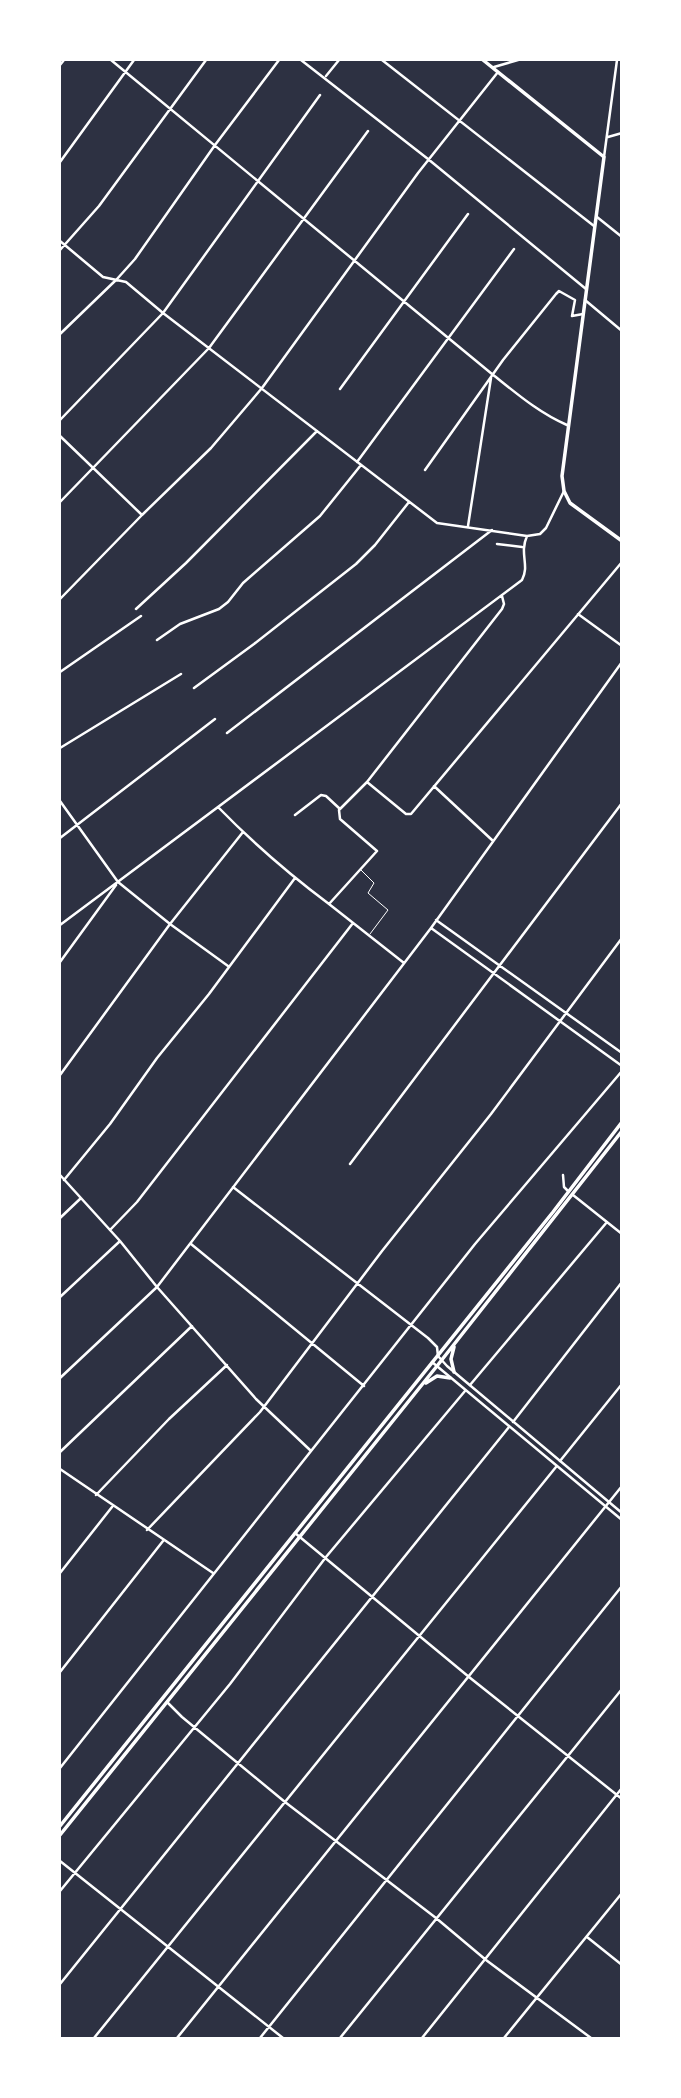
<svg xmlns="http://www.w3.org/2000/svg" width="681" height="2098" viewBox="0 0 681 2098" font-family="'Golos Text',sans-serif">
	<rect width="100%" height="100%" fill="#2d3142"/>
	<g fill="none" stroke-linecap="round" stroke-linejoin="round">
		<path stroke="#fff" stroke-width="1" d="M361,870l13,13 -6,10 20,17 -18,24"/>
		<path stroke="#fff" stroke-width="2.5" d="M111,60l381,314c24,19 47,39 75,51
			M301,60l127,99 158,130
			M382,60l212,166
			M60,65l4,-5
			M494,67l24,-7
			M326,76l13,-16
			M608,137l14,-4
			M604,157l13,-97
			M60,162l74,-102
			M597,217l25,20
			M60,241l43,36 23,5 37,31 274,210 90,13 13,-2 6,-6 18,-37
			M60,250l39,-44 107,-146
			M585,300l37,31
			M60,334l57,-55 18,-20 80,-114 64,-85
			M340,389l128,-175
			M60,420l103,-107 157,-218
			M60,436l82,79
			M357,462l157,-213
			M425,470l78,-110 53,-66 3,-3 16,9 -3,16 11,-2
			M60,502l149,-154 159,-217
			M468,526l23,-148
			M497,544l25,3
			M60,599l82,-84 69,-67 51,-60 156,-215 80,-101
			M136,609l50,-46 131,-132
			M578,614l44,32
			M157,640l23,-16 39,-15 9,-7 15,-19 77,-67 41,-51
			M60,672l81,-56
			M194,688l60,-44 102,-80 19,-19 34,-43
			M227,733l265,-203
			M60,748l121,-74
			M367,782l39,32h5l211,-252
			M434,786l58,54
			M60,801l58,81 52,42 58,42
			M218,807c34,35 71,67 111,97
			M339,810l1,9 37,32 -48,53 75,59
			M295,815l26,-20 5,1 14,13 27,-27 135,-173 2,-5 -2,-8
			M60,838l155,-119
			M436,920l186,133
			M60,925l462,-345c8,-15 -3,-26 5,-44
			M431,928l191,138
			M60,962l56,-77
			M60,1075l110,-151 73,-92
			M350,1164l272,-361
			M60,1175l60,66 37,46 99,112 54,51
			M563,1175l1,12 4,4
			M64,1180l46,-56 47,-66 52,-64 86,-116
			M233,1187l195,151 9,9 1,9
			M573,1195l49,39
			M60,1218l20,-19
			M110,1230l27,-28 216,-279
			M191,1244l173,142
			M60,1297l59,-55
			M60,1378l97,-91 274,-359 191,-266
			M470,1385l137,-163
			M513,1422l109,-140
			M60,1452l132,-126
			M560,1461l62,-77
			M60,1469l153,104
			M96,1495l73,-76 58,-54
			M147,1530l113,-118 122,-161 109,-137 131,-176
			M295,1533l174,144 153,122
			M60,1573l52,-66
			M60,1672l103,-131
			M167,1702l15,15 103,85 151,116 50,42 105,78
			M60,1768l415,-524 147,-173
			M60,1861l223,177
			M60,1891l170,-207 96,-127 139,-166
			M587,1937l35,28
			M60,1984l449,-557
			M94,2038l462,-571
			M177,2038l445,-552
			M260,2038l362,-452
			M340,2038l282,-349
			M422,2038l200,-250
			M504,2038l118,-145"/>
		<path stroke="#fff" stroke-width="2.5" d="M438,1356l9,10 175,147
			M432,1362l190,158"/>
		<path stroke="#fff" stroke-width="3.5" d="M483,60l121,97 -42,319 2,15 6,12 52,38"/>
		<path stroke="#fff" stroke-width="3.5" d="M454,1372l-3,-13 3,-12
			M426,1383l11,-7 13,2
			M60,1826l493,-614 69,-90
			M60,1835l377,-469 185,-235"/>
	</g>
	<rect width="681" height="2098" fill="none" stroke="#ffffff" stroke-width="122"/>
</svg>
